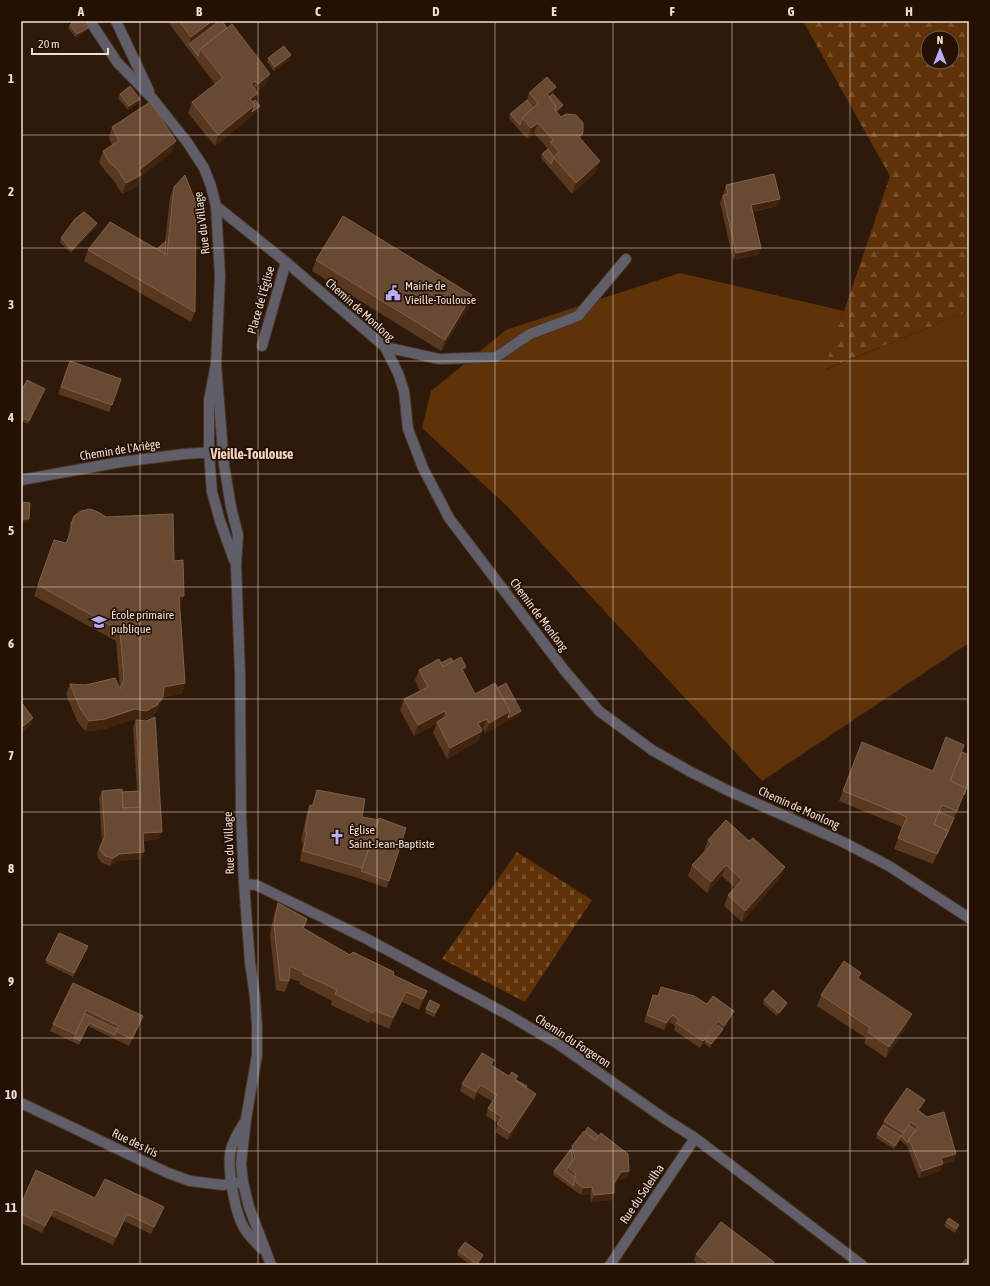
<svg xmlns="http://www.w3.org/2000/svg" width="990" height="1286" viewBox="0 0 990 1286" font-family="'Asap Condensed',sans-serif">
	<defs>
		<pattern id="forest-firs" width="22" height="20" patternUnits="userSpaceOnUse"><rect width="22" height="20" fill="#603208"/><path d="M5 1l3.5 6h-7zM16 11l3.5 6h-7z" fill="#774f2b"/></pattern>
		<pattern id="cemetery-stones" width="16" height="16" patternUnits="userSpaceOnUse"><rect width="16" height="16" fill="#603208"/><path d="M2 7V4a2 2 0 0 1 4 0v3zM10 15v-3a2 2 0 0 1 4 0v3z" fill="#774f2b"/></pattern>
	</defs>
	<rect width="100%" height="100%" fill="#2e1a0b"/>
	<path fill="#603208" d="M680,273l164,38 -19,59 144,-59v332l-207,138 -255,-275 -85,-78 9,-37 75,-61z"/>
	<path fill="url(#forest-firs)" fill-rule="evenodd" d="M803,21h166v290l-145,59 66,-194zM928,38h24v24h-24z"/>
	<path fill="url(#cemetery-stones)" d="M517,852l75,48 -67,102 -83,-43z"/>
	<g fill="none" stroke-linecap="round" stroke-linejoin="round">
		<g stroke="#493627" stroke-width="12">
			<path id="service" d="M262,346l24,-84"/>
		</g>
		<g stroke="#493627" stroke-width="12">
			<path id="minor" d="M216,206l70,56 99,85 13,26 6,18 4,38 15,39 26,50 116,153 34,40 53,39 37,21 42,21 112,50 46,24 80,52
				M385,347l54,12 57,-2 34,-23 48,-18 48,-57
				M244,884l12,1 109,53 138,74 55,32 107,75 30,19 167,127
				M21,1103l147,70 22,8 33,4 20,-3
				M610,1265l85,-127"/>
		</g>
		<g stroke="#493627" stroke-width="12">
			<path id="tertiary" d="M90,21l27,41 35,36 35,44 17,26 7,18 5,20 4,70 -4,88 -7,36v53l3,39 8,29 14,39
				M116,21l33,70
				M216,364l8,101 7,42 7,28 -2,30 4,109 1,141 3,69 6,78 5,35 2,29v29l-11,64 -5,45 2,18 6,25 22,58
				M21,480l100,-18 63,-8 31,-2
				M244,1123c-6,10 -12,19 -14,31 -2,18 5,62 16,77 4,6 10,12 16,18"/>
		</g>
		<use href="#service" stroke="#5f5e69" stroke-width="10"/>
		<use href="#minor" stroke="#5f5e69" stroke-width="10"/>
		<use href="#tertiary" stroke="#5f5e69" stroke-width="10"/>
	</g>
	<path fill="#58381e" d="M167,21h55l44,63 -9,8 -2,8 4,10 -44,36 -27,-33 4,-11 23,-18z
		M70,25l16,6 -10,7 -8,-10z
		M268,58l22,1 -16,12 -7,-9z
		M556,87l-3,7 9,15 -5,4 24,26 15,33 -24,22 -31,-36 1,-4 6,-5 -14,-16 -7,6 -18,-21 1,-4 17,-14 2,-7z
		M120,94l20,5 -2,4 -10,7 -10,-12z
		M112,127l60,25 -32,25 -3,9 -15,8 -8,-13 -8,-9 -7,-10 4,-11 9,-6 -3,-7z
		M726,185l54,14 -3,7 -24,6 8,36 -3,7 -25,5 -13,-58 3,-7h1v-3z
		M174,187l21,125 -4,10 -107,-61 4,-11 69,-1 8,-7 5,-45z
		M97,223l-1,4 -25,26 -11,-11 1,-4z
		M316,260l156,35 -3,11 -28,45 -129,-80z
		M70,361l51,18 -12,33 -51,-18z
		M21,392l22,1 -15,31 -7,-3z
		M74,516l100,45 6,45 5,77 -3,11 -19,3 -4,10 -6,9 -9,4 15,119 -16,2 -1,18 -24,2 -8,5 -8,-3 -4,-5 -1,-5 5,-11 -3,-44 3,-7 20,1 15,-1 -4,-64 3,-7h-5l-30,10 -16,1 -8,-10 -11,-27 4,-10 50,5 -4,-48 -82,-45 20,-56 12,3 2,-4v-5z
		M453,661l11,12 11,21 22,-6 24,23 -2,4 -34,18 -2,-4 -1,1v1l-4,10 -31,18 -14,-26 3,-9 -22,12 -14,-26 4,-11 16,-8 -5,-11 4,-10 22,-7z
		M962,752l7,30 -16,39 -20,43 -39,-15 8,-22 -63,-26 4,-10 90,-20z
		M317,790l45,27 27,64 -2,7 -29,-10 -58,-17 3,-18 -2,-1 5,-26 4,-11h2z
		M708,840l73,37 -39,45 -18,-16 4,-11 7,-7 -13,-12 -15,17 -19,-17 4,-11 13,-14 -1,-1z
		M278,903l29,16 -3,9 46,27 77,36 -8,19 -17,-8 -13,27 -18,-8 -2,2 -38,-18 1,-4 -33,-17 1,-2 -11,-4v3l-4,11 -9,-2 -6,-55 4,-21z
		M88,946l-15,31 -28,-14 1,-3z
		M859,979l49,45 -22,34 -22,-15 2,-5 -49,-32 4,-11z
		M73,983l67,40 -11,23 -41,-20 -9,19 -29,-14 3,-7z
		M653,995l54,9 24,14 -10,15 -11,15 -6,-5 -4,5 -26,-18 1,-4 -5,-4 -6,8 -20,-8z
		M430,1000l10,5 -6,12 -9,-4z
		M764,1000l23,3 -1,3 -9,10 -14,-12z
		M492,1066l17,10 7,4 10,8 10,6 -3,7 -25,39 -13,-8 3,-9 -12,-7 2,-8 5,-6 -15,-9 -4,7 -14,-9 2,-7z
		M925,1100l-3,7 -3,4 35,50 -12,3 -2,7 -21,7 -12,-32 -7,-6 -6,9 -18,-11 8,-17z
		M572,1146l57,25 -2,7 -9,2 -4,6 -2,14 -21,2 -1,-8 -9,1 -28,-20 1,-4 17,-22z
		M95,1198l69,9 -3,7 -10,20 -27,-13 -11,24 -62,-29 -9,17 -21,-10v-19z
		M946,1222l13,3 -4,8 -11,-7z
		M458,1251l25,4 -1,3 -4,7h-7l-14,-10z
		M696,1254l78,8 -1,3h-74l-5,-4z"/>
	<path fill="#41240e" d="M212,21h8l-31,23 2,-7z
		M88,28l-2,3 -10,7 1,-4z
		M291,55l-1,4 -16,12 1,-4z
		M270,74l-4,10 -16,14 5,-8 3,-6z
		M255,81l-4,10v-7z
		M556,87l-4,11 -7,5 2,-9z
		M258,93l-4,10 -4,-4z
		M140,99l-2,4 -10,7 1,-4z
		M255,105l5,1 -1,4 -44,36 3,-11z
		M563,105l-1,4 -9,7 1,-7 2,-3z
		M538,123l-4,10 -7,6 4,-11z
		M583,133l-4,11v-7z
		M176,141l-4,11 -32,25 -3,9 -15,8 4,-11 13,-13z
		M600,161l-4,11 -24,22 4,-11z
		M780,199l-3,7 -28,6 2,-7z
		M97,223l-1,4 -25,26 1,-3z
		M761,248l-3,7 -25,5 3,-7z
		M472,295l-3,11 -28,45 4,-11z
		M21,519h8l-1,4 -7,-1z
		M179,596h5l-4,10z
		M466,667l-4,10v-8z
		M185,683l-3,11 -19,3 -4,10 -6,9 -11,5 -11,-1 -30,10 -16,1 4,-10 75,-34z
		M445,711l-4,11h-4l-1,2 -22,12 4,-11z
		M510,711h11l-2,4 -34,18 4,-10z
		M33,718l-2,7 -10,8v-5z
		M487,719l-4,10 -9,5 4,-11z
		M482,731l-4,10 -31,18 3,-11z
		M969,782l-16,39 -20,43 4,-10 17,-36z
		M162,832l-3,7 -19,2 3,-8z
		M144,852l-2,7 -24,2 -8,5 3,-8 7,-4z
		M726,865l-4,11 -15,17 4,-11z
		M785,867l-4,10 -39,45 3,-11z
		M427,991l-4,11 -4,8 4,-11z
		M406,992l-4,10 -13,27 4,-11z
		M787,1003l-1,3 -9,10 2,-3z
		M374,1010l-3,11 -2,2 4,-10z
		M734,1011l-3,7 -10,15 -11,15 1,-4 12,-15 1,-3z
		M912,1014l-4,10 -22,34 3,-11z
		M673,1015l-3,7 -6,8 2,-7z
		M718,1021l-2,8 -11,11 -1,3 -4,5 3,-7z
		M481,1085l-3,8 -4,7 2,-8z
		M536,1094l-3,7 -25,39 2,-7z
		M925,1100l-3,7 -7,10 3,-7z
		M911,1122l-3,7 -7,7 2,-3z
		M901,1136l-1,4 -6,9 1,-3z
		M956,1154l-2,7 -15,4 2,-7z
		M943,1164l-3,7 -21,7 3,-7z
		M629,1171l-2,7 -9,2 -7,10 3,-7 7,-11z
		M592,1187l-2,7 -9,1 2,-7z
		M614,1193l-2,7 -21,2 3,-7z
		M164,1207l-3,7 -10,20 3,-7z
		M54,1209l-3,7 -9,17 3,-7z
		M127,1214l-3,7 -11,24 3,-8z
		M483,1255l-1,3 -4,7h-1z"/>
	<path fill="#684a32" stroke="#7d614b" d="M74,21h8l6,7 -11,6 -7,-9z
		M179,21h33l-21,16z
		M219,21h3l5,7 -27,21 -2,7 -9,-12z
		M232,24l38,50 -12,10 -3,-3 -4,3 7,9 -8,6 5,6 -37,30 -26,-33 31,-24 -23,-29z
		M284,46l7,9 -16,12 -7,-9z
		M547,77l9,10 -9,7 9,12 -2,3 7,8 5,-3 10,1 7,8v10l-4,4 21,24 -24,22 -23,-26 6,-5 -9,-10 3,-2 -15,-17 -7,5 -9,-10 16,-15 -9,-10z
		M130,86l10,13 -11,7 -9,-12z
		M553,94l10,11 -7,6 -1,-1 1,-4 -7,-9z
		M255,100l5,6 -8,6 3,-7 -2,-3z
		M527,100l6,8 -11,10 -2,7 -10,-11z
		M150,102l26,39 -37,29 2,5 -15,8 -8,-13 -9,-8 -6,-11 16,-10 -7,-14z
		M548,149l6,8 -3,7 -9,-10z
		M774,174l6,25 -29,6 10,43 -25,5 -13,-58 5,-1 -2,-9z
		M185,175l11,28 -1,109 -107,-62 22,-28 57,33 7,-68z
		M84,212l13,11 -25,27 -11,-12 14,-19z
		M343,216l129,79 -27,45 -129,-80z
		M166,241l-1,13 -8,-5z
		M70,361l51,18 -9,26 -51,-18z
		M27,380l18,9 -16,32 -8,-4v-25z
		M21,502l9,1 -1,16h-8z
		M90,509l8,3 8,5 67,-3 1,47 9,-1 1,36h-5l6,87 -21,4 -1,10 -6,8 -11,6 -11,-2 -30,10 -16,2 -8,-11 -11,-26 16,1 29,-7 5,11 4,-10 -4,-48 -82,-46 16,-45 12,3 5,-11v-8l3,-8 7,-5z
		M461,657l5,10 -4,2 13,25 20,-11 15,28 -21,12 -2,-4 -9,4 4,8 -32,17 -13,-26 10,-6 -2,-5 -27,14 -14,-26 24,-12 -9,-17 20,-11 4,8z
		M451,658l2,3 -10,6 -2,-4z
		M506,683l15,28 -13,7 2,-7 -13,-23z
		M21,702l12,16 -12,10z
		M155,717l7,115 -19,1 1,19 -24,2 -7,4 -8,-2 -5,-6v-4l5,-9 -3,-46 20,-2 1,19 18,-1 -5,-87 10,1z
		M946,737l18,8 -14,36 16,7 -9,23 -15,-6 -8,19 14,7 -11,23 -39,-16 9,-21 -64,-26 19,-49 71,29z
		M962,752l7,3v27l-5,13 2,-7 -16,-7z
		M317,790l48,9 -3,18 17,3 -17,48 -59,-17 4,-19h-2l5,-27 3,1z
		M139,791l1,16 -17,1 -1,-16z
		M939,812l15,6 -9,20 3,-7 -14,-7z
		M379,818l27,10 -17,53 -28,-10z
		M726,820l23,21 4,-3 32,29 -40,44 -17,-16 14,-15 -16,-15 -15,17 -19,-17 20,-21 -4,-4z
		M278,903l29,16 -4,9 47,27 3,-3 41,20 -1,3 34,16 -4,8 -17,-7 -13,26 -19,-8 -1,3 -38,-19 2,-4 -34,-16v-2l-13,-6 -1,15 -9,-1 -6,-56z
		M59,933l29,13 -14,27 -28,-13z
		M844,961l17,12 -3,5 54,36 -23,33 -21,-15 2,-4 -49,-33z
		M73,983l70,33 -11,23 -16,-8 3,-5 -33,-16 -11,24 -22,-10z
		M661,987l33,9 13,8 6,-8 21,15 -10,15 -6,-5 -15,20 -27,-18 3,-3 -6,-5 -7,8 -19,-8 6,-20 5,1z
		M773,990l14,13 -8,10 -15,-13z
		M430,1000l10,5 -5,8 -9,-4z
		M85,1014l32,15 -2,6 -26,-12 -9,18 -6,-3z
		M717,1025l6,4 -12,15 -6,-4z
		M482,1053l12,7 -3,5 18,11 3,-4 6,4 -3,4 21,14 -26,39 -13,-9 5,-7 -14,-9 9,-13 -16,-10 -5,7 -14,-8z
		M516,1080l11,6 -1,2 -10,-7z
		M907,1088l18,12 -7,10 9,7 17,-5 12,42 -15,4 2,6 -21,7 -13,-32 9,-12 -7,-5 -8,11 -19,-12z
		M883,1125l18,11 -6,10 -18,-12z
		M909,1125l7,5 -7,9 -1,4 -7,-7z
		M588,1127l11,9 -4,4 -10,-8z
		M584,1131l11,9 6,-7 27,21 1,17 -8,1 -7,11v10l-20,2 -2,-8 -9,1 -7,-6 -1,-9 -7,-6 7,-9 -3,-12z
		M571,1149l2,11 -5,7 -2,4 8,5v10l-20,-15z
		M36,1170l59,28 10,-19 59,28 -10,20 -27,-13 -11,23 -62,-28 -9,17 -24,-12v-10z
		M949,1218l10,7 -3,4 -10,-7z
		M721,1222l53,40 -2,3h-61l-15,-11z
		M465,1242l18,13 -6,9 -19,-13z
		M966,1259l3,2v4h-8z"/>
	<path fill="none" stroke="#eddfd6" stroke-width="1" stroke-opacity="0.55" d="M140,21v1244M258,21v1244M377,21v1244M495,21v1244M613,21v1244M732,21v1244M850,21v1244M21,135h948M21,248h948M21,361h948M21,474h948M21,587h948M21,699h948M21,812h948M21,925h948M21,1038h948M21,1151h948"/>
	<defs>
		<g id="civic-bare" transform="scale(1.2)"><path d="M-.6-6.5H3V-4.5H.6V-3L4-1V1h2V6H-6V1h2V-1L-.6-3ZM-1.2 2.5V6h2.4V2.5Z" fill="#b6acf8" stroke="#241104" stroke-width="2.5" paint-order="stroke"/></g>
		<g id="school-bare" transform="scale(1.2)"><path d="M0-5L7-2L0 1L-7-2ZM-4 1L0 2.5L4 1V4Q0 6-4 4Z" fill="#b6acf8" stroke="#241104" stroke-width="2.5" paint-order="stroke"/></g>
		<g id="church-bare" transform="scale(1.2)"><path d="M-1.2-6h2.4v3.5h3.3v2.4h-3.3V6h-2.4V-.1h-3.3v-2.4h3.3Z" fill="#b6acf8" stroke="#241104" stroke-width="2.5" paint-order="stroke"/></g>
	</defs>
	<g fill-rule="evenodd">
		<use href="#civic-bare" x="393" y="293"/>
		<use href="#school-bare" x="99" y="622"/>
		<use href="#church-bare" x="337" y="837"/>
	</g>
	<g text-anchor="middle" stroke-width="3.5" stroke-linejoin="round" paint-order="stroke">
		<g font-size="12" fill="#eddfd6" stroke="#241104">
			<text transform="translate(202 223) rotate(-97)" y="4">Rue du Village</text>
			<text transform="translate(261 300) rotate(-74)" y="4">Place de l'Église</text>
			<text transform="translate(360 310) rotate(42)" y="4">Chemin de Monlong</text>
			<text transform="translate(120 450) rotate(-9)" y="4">Chemin de l'Ariège</text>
			<text transform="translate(539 615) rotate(53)" y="4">Chemin de Monlong</text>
			<text transform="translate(799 808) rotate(24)" y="4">Chemin de Monlong</text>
			<text transform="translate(229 843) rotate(-92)" y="4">Rue du Village</text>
			<text transform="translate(573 1041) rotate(33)" y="4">Chemin du Forgeron</text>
			<text transform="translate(135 1143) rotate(26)" y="4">Rue des Iris</text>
			<text transform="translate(642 1194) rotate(-56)" y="4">Rue du Soleilha</text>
		</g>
		<g font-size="12" fill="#eddfd6" stroke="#241104" text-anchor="start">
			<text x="405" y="290">Mairie de<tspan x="405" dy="14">Vieille-Toulouse</tspan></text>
			<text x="111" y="619">École primaire<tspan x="111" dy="14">publique</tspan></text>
			<text x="349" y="834">Église<tspan x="349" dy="14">Saint-Jean-Baptiste</tspan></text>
		</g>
		<g font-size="14" font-weight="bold" fill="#f2d6c3" stroke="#241104">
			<text x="252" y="459">Vieille-Toulouse</text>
		</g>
	</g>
	<rect width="990" height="1286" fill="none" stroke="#241104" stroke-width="44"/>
	<g transform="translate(940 50)"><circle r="19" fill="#241104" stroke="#746358"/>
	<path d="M0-3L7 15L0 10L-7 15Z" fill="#b6acf8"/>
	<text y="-6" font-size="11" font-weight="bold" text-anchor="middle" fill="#eddfd6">N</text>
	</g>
	<path d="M32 48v6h76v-6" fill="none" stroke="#eddfd6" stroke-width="2"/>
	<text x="38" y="48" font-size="12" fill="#eddfd6" stroke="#241104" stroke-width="3" paint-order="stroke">20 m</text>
	<rect x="22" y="22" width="946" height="1242" fill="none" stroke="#eddfd6" stroke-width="1.5"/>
	<g font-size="13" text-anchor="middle" font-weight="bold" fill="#eddfd6">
		<text x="81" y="16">A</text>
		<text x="199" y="16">B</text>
		<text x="318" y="16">C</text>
		<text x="436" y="16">D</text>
		<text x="554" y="16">E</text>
		<text x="672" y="16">F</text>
		<text x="791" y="16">G</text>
		<text x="909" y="16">H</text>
		<text x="11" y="83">1</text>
		<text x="11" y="196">2</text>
		<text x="11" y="309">3</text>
		<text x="11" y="422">4</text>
		<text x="11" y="535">5</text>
		<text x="11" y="648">6</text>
		<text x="11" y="760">7</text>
		<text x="11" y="873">8</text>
		<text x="11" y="986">9</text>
		<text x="11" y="1099">10</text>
		<text x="11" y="1212">11</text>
	</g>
</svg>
